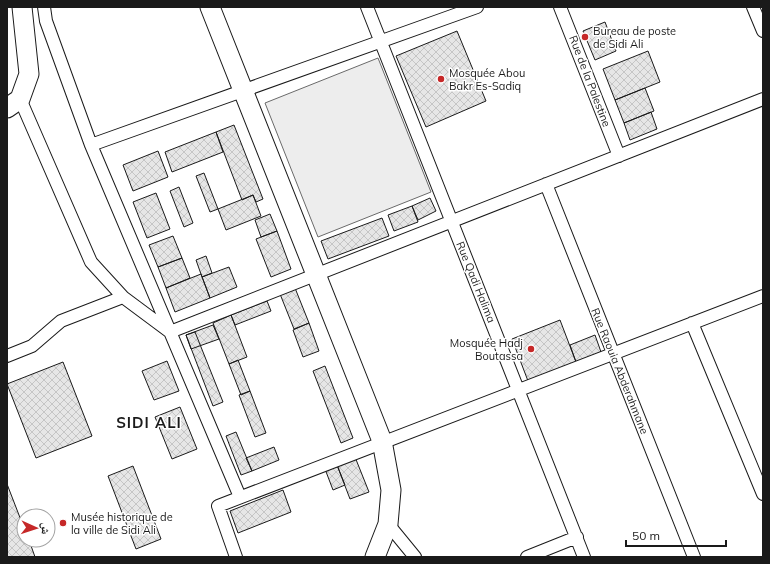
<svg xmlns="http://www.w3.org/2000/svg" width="770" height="564" viewBox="0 0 770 564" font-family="Mulish,'Noto Naskh Arabic',sans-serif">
	<defs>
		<pattern id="building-cross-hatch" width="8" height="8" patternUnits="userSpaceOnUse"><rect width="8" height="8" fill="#e6e6e6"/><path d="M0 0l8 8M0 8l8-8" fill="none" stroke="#c5c5c5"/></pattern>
	</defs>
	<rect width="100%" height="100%" fill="#fff"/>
	<path fill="#ededed" stroke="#6a6a6a" d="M378,58l53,134 -113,45 -53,-134z"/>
	<path fill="url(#building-cross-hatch)" stroke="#1a1a1a" d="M605,22l11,29 -21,9 -12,-29z
		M457,31l29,70 -60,26 -30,-71z
		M648,51l12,31 -45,18 -12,-31z
		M645,88l9,23 -30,12 -9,-23z
		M651,112l6,17 -27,11 -6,-17z
		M234,125l29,74 -7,3 -3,-7 -11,5 -26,-68z
		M216,132l7,20 -51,20 -7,-20z
		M158,151l10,26 -35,14 -10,-26z
		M204,173l14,36 -8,3 -14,-36z
		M179,187l14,36 -9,4 -14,-36z
		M156,193l14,36 -23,9 -14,-36z
		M253,195l8,21 -35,14 -8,-21z
		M430,198l6,13 -18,9 -6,-14z
		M412,206l6,16 -24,9 -6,-16z
		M270,214l7,17 -16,6 -6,-17z
		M382,218l7,18 -61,23 -7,-18z
		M277,231l14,38 -20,8 -15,-38z
		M173,236l9,22 -24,9 -9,-22z
		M206,256l6,17 -10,4 -6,-17z
		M182,258l8,20 -24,10 -8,-21z
		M229,267l8,20 -27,11 -8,-21z
		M201,274l9,24 -35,14 -9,-24z
		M295,288l14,35 -15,6 -14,-35z
		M267,301l4,10 -36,14 -4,-10z
		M231,315l16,42 -18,7 -16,-41z
		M560,320l16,42 -48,19 -16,-42z
		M309,323l10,28 -16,6 -10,-27z
		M213,325l6,14 -28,10 -5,-14z
		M195,332l28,70 -10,4 -27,-71z
		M595,335l6,17 -25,10 -6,-17z
		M238,360l12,31 -9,4 -12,-31z
		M167,361l12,30 -25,9 -12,-29z
		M63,362l29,74 -56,22 -29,-74z
		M325,366l28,72 -12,5 -28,-72z
		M250,391l16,42 -11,4 -16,-42z
		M180,407l17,42 -25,10 -17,-42z
		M236,432l16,39 -11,4 -15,-39z
		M274,447l5,13 -27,11 -6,-13z
		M355,457l14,35 -19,7 -13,-34z
		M337,465l8,20 -12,5 -8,-21z
		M133,466l28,73 -25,10 -28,-73z
		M7,484l17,44v12h5l6,17h-28z
		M283,490l8,22 -53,21 -8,-22z"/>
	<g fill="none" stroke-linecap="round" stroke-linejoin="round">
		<g stroke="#1a1a1a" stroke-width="14">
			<path id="minor" d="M44,7l2,14 45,124 149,352
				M367,7l217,550
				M560,7l59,149
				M753,7l10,24
				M20,99l71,163 32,35 47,35 593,-233
				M91,145l386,-138
				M546,184l148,373
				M692,323l71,171
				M7,356l25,-10 29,-25 62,-24
				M388,524l27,33
				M236,557l-18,-51 545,-210
				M527,557l50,-20"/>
		</g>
		<g stroke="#1a1a1a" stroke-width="21">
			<path id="primary" d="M210,7l172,434 9,49 -3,34 -13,33
				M7,108l13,-9 9,-25 -7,-67"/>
		</g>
		<use href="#minor" stroke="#fff" stroke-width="12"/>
		<use href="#primary" stroke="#fff" stroke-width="19"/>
	</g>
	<g fill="#c62828" stroke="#fff" stroke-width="1.5">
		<circle cx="585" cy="37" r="4"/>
		<circle cx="441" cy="79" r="4"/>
		<circle cx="531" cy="349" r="4"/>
		<circle cx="63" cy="523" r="4"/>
	</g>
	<g text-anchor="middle" stroke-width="3" stroke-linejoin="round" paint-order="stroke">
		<g font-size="11" fill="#1a1a1a" stroke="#fff" text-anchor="start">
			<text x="593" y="35">Bureau de poste<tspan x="593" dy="13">de Sidi Ali</tspan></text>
			<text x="449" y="77">Mosquée Abou<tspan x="449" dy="13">Bakr Es-Sadiq</tspan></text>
			<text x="523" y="347" text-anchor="end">Mosquée Hadj<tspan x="523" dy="13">Boutassa</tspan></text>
			<text x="71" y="521">Musée historique de<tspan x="71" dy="13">la ville de Sidi Ali</tspan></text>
		</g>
		<g font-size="11" fill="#1a1a1a" stroke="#fff">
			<text transform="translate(590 81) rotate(69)" y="4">Rue de la Palestine</text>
			<text transform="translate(476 282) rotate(68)" y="4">Rue Qadi Halima</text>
			<text transform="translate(620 371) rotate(68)" y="4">Rue Raouia Abderahmane</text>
		</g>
		<g font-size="15" font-weight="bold" letter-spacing="1" fill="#1a1a1a" stroke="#fff">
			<text x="149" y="428">SIDI ALI</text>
		</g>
	</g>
	<rect width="770" height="564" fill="none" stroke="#1a1a1a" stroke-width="16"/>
	<g transform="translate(36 528) rotate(93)"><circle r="19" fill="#ffffff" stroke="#a3a3a3"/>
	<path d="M0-3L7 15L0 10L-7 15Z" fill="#c62828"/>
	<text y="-6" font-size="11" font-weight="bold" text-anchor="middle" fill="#1a1a1a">ش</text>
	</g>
	<path d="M626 540v6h100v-6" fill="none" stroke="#1a1a1a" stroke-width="2"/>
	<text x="632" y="540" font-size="12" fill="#1a1a1a" stroke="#ffffff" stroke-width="3" paint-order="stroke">50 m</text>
</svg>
